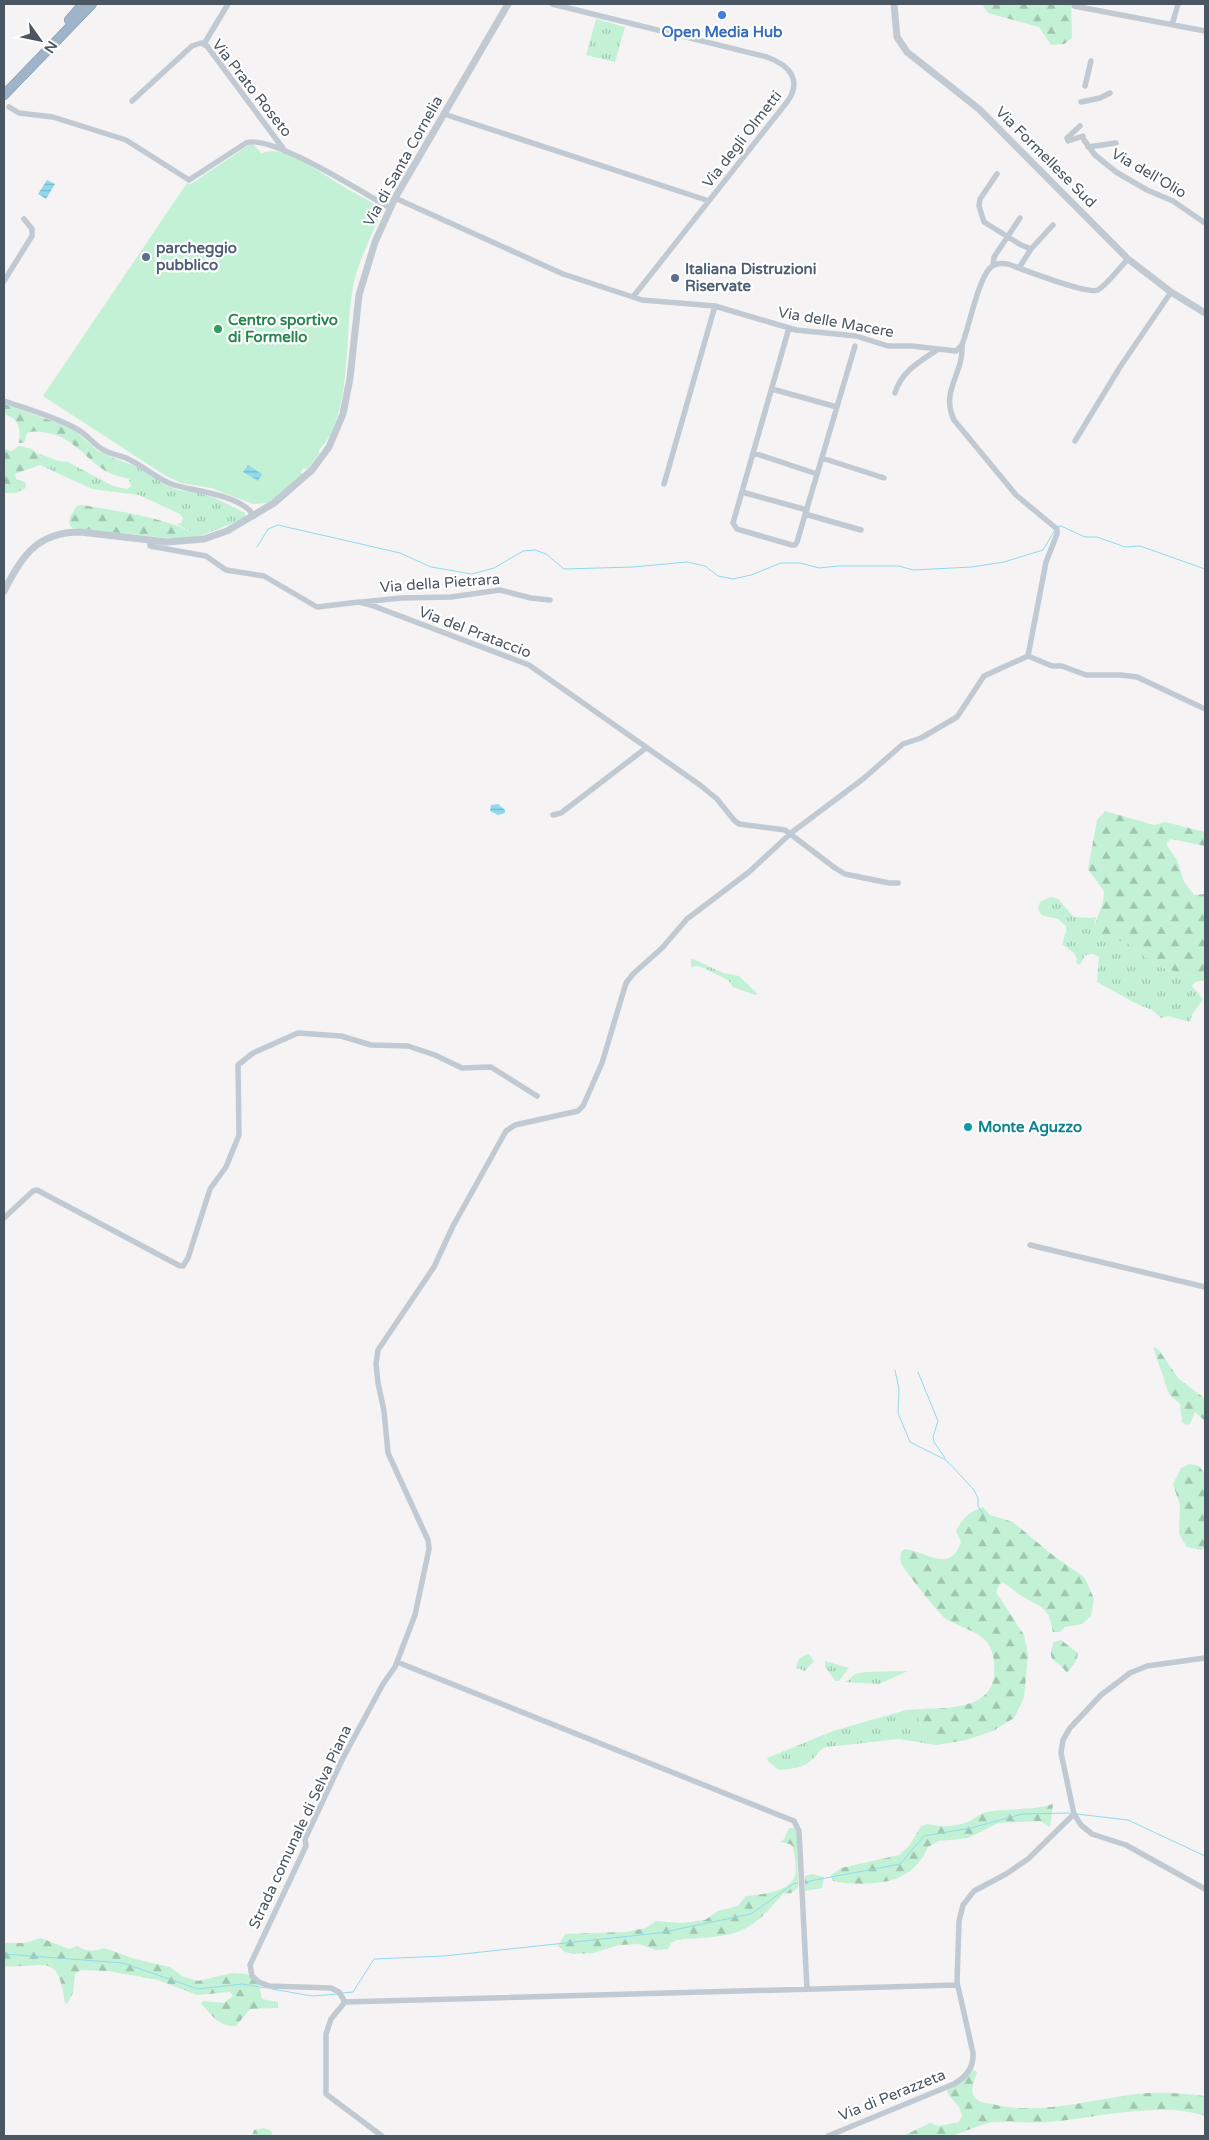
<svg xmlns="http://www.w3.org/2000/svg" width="1209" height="2140" viewBox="0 0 1209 2140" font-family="'Varela Round',sans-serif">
	<defs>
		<pattern id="grass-tufts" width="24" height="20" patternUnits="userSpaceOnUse" patternTransform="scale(1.25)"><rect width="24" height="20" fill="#c3f1d5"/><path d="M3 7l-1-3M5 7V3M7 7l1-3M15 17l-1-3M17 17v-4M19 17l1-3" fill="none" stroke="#a0c6b0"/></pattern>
		<pattern id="forest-firs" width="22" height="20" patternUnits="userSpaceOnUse" patternTransform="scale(1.25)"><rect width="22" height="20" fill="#c3f1d5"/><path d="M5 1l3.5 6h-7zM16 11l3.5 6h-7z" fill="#a0c6b0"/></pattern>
		<pattern id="water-rules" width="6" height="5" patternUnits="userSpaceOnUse" patternTransform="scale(1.25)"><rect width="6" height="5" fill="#90daee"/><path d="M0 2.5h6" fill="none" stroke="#78b4c4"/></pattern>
	</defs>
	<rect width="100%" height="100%" fill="#f5f3f3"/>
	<path fill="url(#grass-tufts)" d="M596,19l29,8 -10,35 -29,-7z
		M38,453l20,8 10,1 45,24 14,3 4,-3 -2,-7 -18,-5 6,-3 -1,-12 24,9 26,17 12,5 14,1 23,7 30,15 1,5 -46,18 -24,-12 5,-1 2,-5 -3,-4 -41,-19 -47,-6 -52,-24 2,-7z
		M1051,897l7,2 16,18 16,1 6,-1 -2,9 4,8 29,9 30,23 33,10 15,-2v6l-10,2 -3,4 11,13 -11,16 -2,7 -22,-6 -7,2 -9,-8 -15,-6 -40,-22 2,-25 -6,-3 -8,1 -5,10 -4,-2 1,-4 -3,-6 -12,-9 4,-12v-6l-8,-7 -17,-4 -3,-7 2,-6z
		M691,958l32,15 16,3 19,18 -3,1 -22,-8 -5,-7 -22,-11 -8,-3 -7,1z
		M809,1654l5,7 -9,10 -9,-3c1,-7 5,-13 13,-14z
		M825,1661l24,7 -10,13h-4l-10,-15z
		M908,1671l-29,13 -33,-2 9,-8 10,-2z
		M921,1709l-4,6 8,23 11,7 -37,-6 -72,8c-9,2 -11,11 -19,16 -8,5 -19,6 -29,7l-10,-8 -2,-4 66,-27 73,-21z"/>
	<path fill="url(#forest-firs)" d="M982,4h89l1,34 -8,6 -13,1 -12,-18 -51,-14z
		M4,404l68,24 26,23 18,8 1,12 -6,3c-18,-9 -29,-25 -46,-35 -9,-5 -28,-10 -38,-6l-3,10h-5c2,-14 0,-25 -15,-29z
		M19,446l13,3 10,9 -2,7 -25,9 1,5 9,3 1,6 -11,5h-11v-44l8,2z
		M82,505c41,7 81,12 118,31l-23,3 -105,-11c-6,-8 0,-14 5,-22z
		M1105,811l49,14 11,-3 40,10v14l-34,-7 -5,5 11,16 7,22 10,13 11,-1v80l-15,2 -33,-10 -30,-23 -30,-9 -3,-8 9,-23 1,-12 -16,-22 9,-49z
		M1153,1347l5,2 21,30 24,18 2,3v24l-1,-4 -9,-8 -5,12 -4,1 -4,-3 -2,-18 -11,-10z
		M1190,1464l9,2 6,8v74l-4,2 -14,-3 -8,-13 1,-29 -7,-21 8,-16z
		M983,1507l7,8 23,7 37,31 35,25 9,21 -3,17 -9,8 -17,3 -5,5h-7l-4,-16 -6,-8 -23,-13 -17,-13 -4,3 -3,7 28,43 4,19 -4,44 -10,20 -21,13 -27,9 -30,5 -11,-7 -8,-23 4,-6c30,-1 77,0 73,-43 0,-9 -2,-18 -8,-25 -9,-10 -28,-15 -40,-22 -6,-4 -42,-49 -45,-56 -1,-4 -1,-7 0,-11l3,-3c22,2 46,26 57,-7l-5,-11c7,-13 13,-19 27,-24z
		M1061,1640l17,13 -2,8 -9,12c-9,-14 -22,-9 -13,-31z
		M1053,1804l-3,23 -10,-6 -42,2 -30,15 -29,3 -11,6c-5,13 -15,24 -28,30 -16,8 -51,8 -67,4l-2,-6 10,-7 58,-13 10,-9 12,-20 7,-2c12,4 30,2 42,-3 6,-3 10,-8 17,-9 22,-4 45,-1 66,-8z
		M789,1828h5l3,4 1,56 -7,5 -8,1c-11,12 -23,27 -37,34 -19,11 -47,9 -69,12l-6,3 -3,6 -12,1 -17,-6 -20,1 -26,8 -20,1 -8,-2 -7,-6 7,-12 60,-2 21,-4 10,-7 25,2 24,-3 13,-9 20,-5 8,-10c12,-1 46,-4 49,-21 2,-8 -1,-19 -2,-28l-3,-3 -10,-2 4,-3z
		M812,1874l12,3 -2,11 -17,3v-15z
		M41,1938l28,11 8,-3c10,6 16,6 27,2l31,11 35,8 12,9 16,5 34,-8 15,1 12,10 3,15 16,3v6l-28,1 -14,17c-16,1 -25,-11 -35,-23l2,-2 21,2 9,-7 -3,-4 -33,3 -39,-15 -50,-9 -27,-1 -6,4 -2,19 -6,11 -2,-1c-7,-53 -20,-34 -61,-37v-23h21z
		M973,2069l4,3c-2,7 -8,20 -2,26 4,4 11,5 17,6 52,13 104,-7 156,-11 19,-1 39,1 57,3v20c-46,-16 -111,3 -159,6 -20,2 -38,-2 -58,1 -12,3 -24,9 -36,13 -10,2 -37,0 -49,0l27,-13 9,3 20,-4 3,-6c-3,-15 -11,-14 -15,-25l1,-2 14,-7z
		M264,2128l7,3 2,5h-21l2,-6z"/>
	<path fill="#c3f1d5" d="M252,143l10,11c18,-13 61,21 77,30 13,8 26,14 38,22l4,6c-1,7 -6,14 -9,21 -7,17 -16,36 -19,54 -9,46 0,130 -34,163v4l-11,15 -5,-1 -2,4 2,5 -35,26 -15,1 -42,-16 -30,-5 -15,-7 -123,-80 144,-213 4,1z"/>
	<path fill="url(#water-rules)" d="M47,180l8,4 -9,15 -8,-5z
		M248,465l14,9 -4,7 -15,-9z
		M498,804l7,6v3l-7,2 -8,-4 1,-6z"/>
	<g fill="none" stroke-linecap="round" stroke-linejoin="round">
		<path stroke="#90daee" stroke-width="1" d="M1057,527l4,-1 24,11h12l28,10 15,-1 65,23
			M257,547l11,-18 10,-4 122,28 31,14 41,7 22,-6 29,-17 12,-1 11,4 18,15 69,-2 54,-5 18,4 13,10 15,3 18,-4 30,-12h19l19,5 19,-2h61l14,4 59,-3 32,-5 39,-12 12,-20
			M895,1370l4,19 -1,24 12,29 36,18 17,18 11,12 4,8v8l7,11 1,6
			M918,1372l20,49 -5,16 1,5 11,16
			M1077,1814l51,6 77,36
			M805,1882l95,-18 24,-28 47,-8 51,-14 48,-1
			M4,1954l119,9 75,26 44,-5 24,4
			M272,1989l40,7 26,-2
			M342,1993l11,-1 21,-33 70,-3 215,-23 92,-19 42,-30 5,-1"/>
		<g stroke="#7690ad" stroke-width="10">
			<path id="trunk" d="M69,20l14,-16
				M4,95l88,-91"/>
		</g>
		<path stroke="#c1cad2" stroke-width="5.5" d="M552,4l215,53c22,8 36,23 20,45l-154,195
			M1074,6l131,25
			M1172,25l6,-21
			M204,44l24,-40
			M1085,86l6,-25
			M132,101l60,-55 9,-3 6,3 78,105
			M1081,102l19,-4 10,-5
			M9,107l10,6 34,4 73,23 63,40 57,-37c24,-10 119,51 144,65
			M444,114l265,87
			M1080,126l-13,12 1,3 15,-5
			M1084,140l11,15 21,17 31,18 26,11 32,22
			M1088,147l28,-4
			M997,174l-17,25 -1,7 5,16 37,23 10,4
			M395,198l168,76 79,26 73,6 81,24 60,6 32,10h24l44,5 6,-6c7,-18 16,-65 28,-77 5,-5 11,-5 18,-4 14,5 80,31 90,26 11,-7 21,-22 30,-31
			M993,265l1,-8 26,-39
			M1019,268l12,-19 22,-24
			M4,281l28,-45v-7l-8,-10
			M789,328l-56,195 4,6 55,16h3l2,-3 58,-196
			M962,345c2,29 -22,45 -8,75l62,75 41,34v5l-11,28 -18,94
			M772,389l65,18
			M895,393c6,-21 24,-31 42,-43
			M4,401c23,8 49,15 71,27 12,6 17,15 27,21 9,6 19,6 28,11 15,7 28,20 44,25 20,6 68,10 80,31
			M1075,441l45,-74 51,-75
			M754,453l63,21
			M822,458l62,20
			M664,484l51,-178
			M742,492l65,18
			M805,514l56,16
			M150,540v6l56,10 20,14 38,6 53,31 42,-5 12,3 158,60 171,120 17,14 17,21 5,4 46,6 50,38 10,6 44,9h9
			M362,602l39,-4 50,-1 49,-7 31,8 19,2
			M1028,656l24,10h10l24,9h35l16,2 68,32
			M553,815l8,-2 85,-65
			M4,1218l29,-27 4,-1 143,76h3l5,-8 22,-69 16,-22 13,-32 -1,-70 15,-12 45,-20 43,3 30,9 37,1 27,9 27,13 29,-1 46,29
			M1030,1245l175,42
			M397,1662l397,159 5,10 8,158
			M1074,1814l7,11 11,9 34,11 79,44
			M345,2002l612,-17
			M382,2136l-56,-42v-60l5,-15 14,-17 -6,-10 -8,-4 -62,-2 -10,-4 -7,-6 -2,-11 56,-119 -1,-7 38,-81 40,-74 12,-17 20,-52 14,-66 -1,-9 -40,-87 -4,-42 -6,-28 -2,-19 2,-14 56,-83 19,-41 53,-95 9,-6 63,-14 5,-5 19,-43 24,-80 7,-9 29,-26 25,-29 62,-47 42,-39 72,-54 40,-35 18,-6 36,-21 27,-41 44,-20
			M828,2136l126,-52c12,-7 20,-17 19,-31l-16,-71 2,-61 4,-16 11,-14 32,-17 22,-15 46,-45 -13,-61 2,-13 7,-12 31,-33 29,-22 17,-7 58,-8"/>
		<path stroke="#c1cad2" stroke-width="7" d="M894,4l3,33 10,15 72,57 149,150 43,33 34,21
			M4,591c18,-34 32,-59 76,-59l87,10 37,-3 23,-8 47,-28 38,-33 17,-23 14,-33 7,-36 9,-83 16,-53 20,-44 113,-194"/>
		<use href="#trunk" stroke="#9fb4c9" stroke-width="9"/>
	</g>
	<circle fill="#3f7fe0" stroke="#fff" stroke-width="2" cx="722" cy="15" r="5"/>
	<g fill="#5c6f8a" stroke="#fff" stroke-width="2">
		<circle cx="146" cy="257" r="5"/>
		<circle cx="675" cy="278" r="5"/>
	</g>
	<circle fill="#2e9e5b" stroke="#fff" stroke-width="2" cx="218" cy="329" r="5"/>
	<circle fill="#0f9aa8" stroke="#fff" stroke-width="2" cx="968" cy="1127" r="5"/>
	<g text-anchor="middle" stroke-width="4.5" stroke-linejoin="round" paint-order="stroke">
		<g font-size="15" font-weight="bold" fill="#366cbe" stroke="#fff">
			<text x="722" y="37">Open Media Hub</text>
		</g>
		<g font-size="15" fill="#4a5661" stroke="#fff">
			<text transform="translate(252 88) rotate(52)" y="5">Via Prato Roseto</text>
			<text transform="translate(742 139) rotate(-52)" y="5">Via degli Olmetti</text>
			<text transform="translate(1046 157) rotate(45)" y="5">Via Formellese Sud</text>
			<text transform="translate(403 161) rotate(-61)" y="5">Via di Santa Cornelia</text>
			<text transform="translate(1149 173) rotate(30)" y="5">Via dell'Olio</text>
			<text transform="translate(836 322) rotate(10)" y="5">Via delle Macere</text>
			<text transform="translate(440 583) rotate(-4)" y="5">Via della Pietrara</text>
			<text transform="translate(475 632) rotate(21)" y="5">Via del Prataccio</text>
			<text transform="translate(300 1827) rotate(-65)" y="5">Strada comunale di Selva Piana</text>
			<text transform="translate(892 2095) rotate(-22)" y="5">Via di Perazzeta</text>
		</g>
		<g font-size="15" font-weight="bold" fill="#4e5e75" stroke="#fff" text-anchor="start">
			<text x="156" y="253">parcheggio<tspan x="156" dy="17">pubblico</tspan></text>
			<text x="685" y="274">Italiana Distruzioni<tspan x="685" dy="17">Riservate</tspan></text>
		</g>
		<g font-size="15" font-weight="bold" fill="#27864d" stroke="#fff" text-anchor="start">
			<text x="228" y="325">Centro sportivo<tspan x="228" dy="17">di Formello</tspan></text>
		</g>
		<g font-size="15" font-weight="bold" fill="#0d838f" stroke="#fff" text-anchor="start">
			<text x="978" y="1132">Monte Aguzzo</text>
		</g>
	</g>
	<rect width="1209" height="2140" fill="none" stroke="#4a5661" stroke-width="10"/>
	<g transform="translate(40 40) rotate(123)" stroke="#ffffff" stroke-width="4" paint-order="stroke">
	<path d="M0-4L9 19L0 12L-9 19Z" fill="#4a5661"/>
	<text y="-8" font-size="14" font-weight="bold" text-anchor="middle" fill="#4a5661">N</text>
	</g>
</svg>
